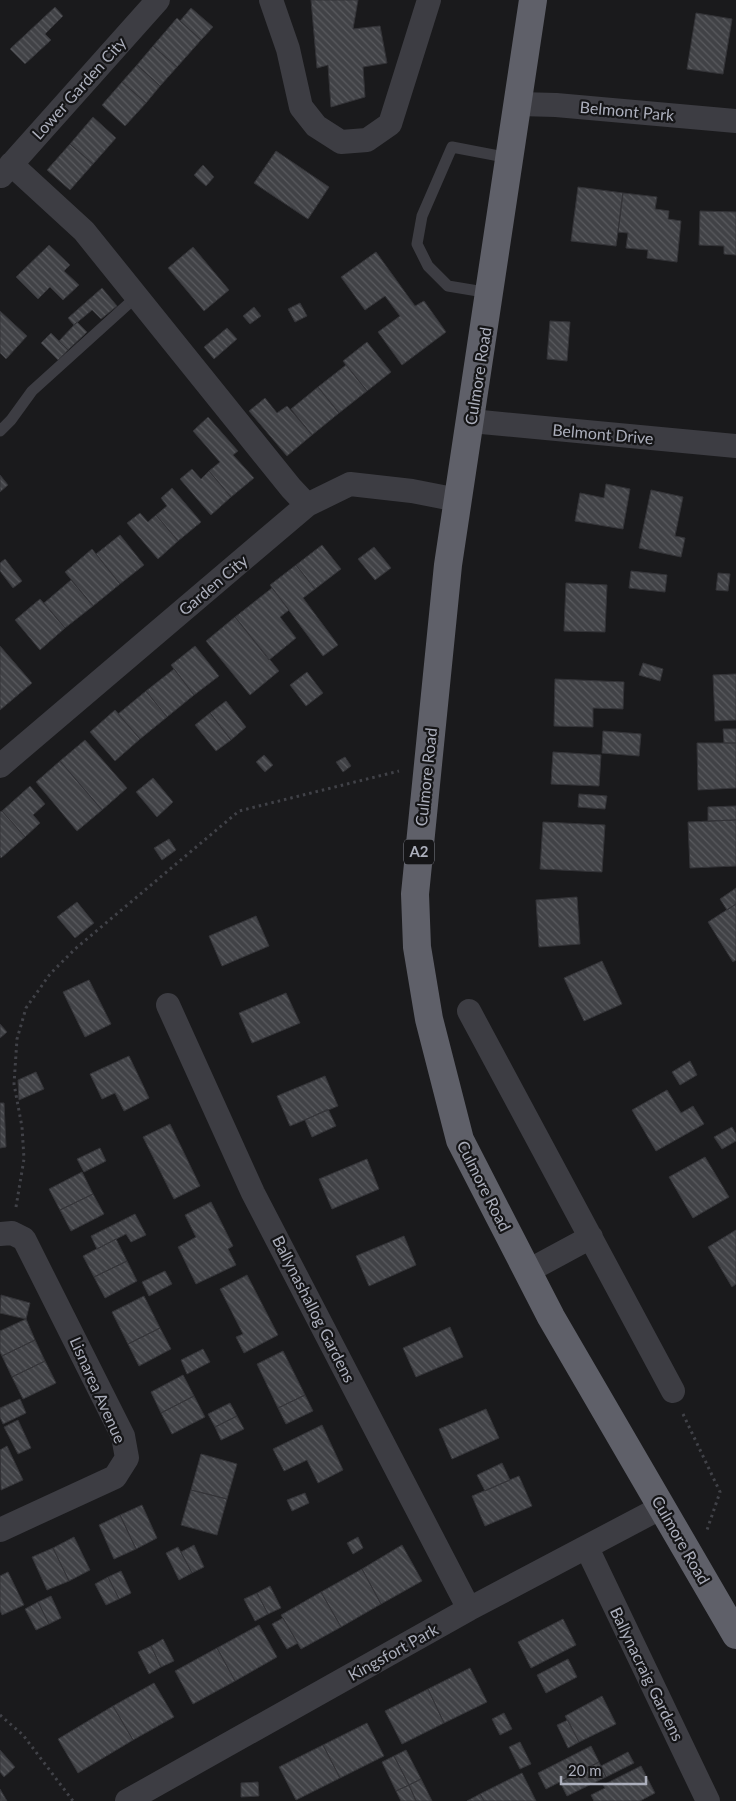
<svg xmlns="http://www.w3.org/2000/svg" width="736" height="1801" viewBox="0 0 736 1801" font-family="Lato,sans-serif">
	<defs>
		<pattern id="building-back-hatch" width="6" height="6" patternUnits="userSpaceOnUse" patternTransform="scale(1.25)"><rect width="6" height="6" fill="#414246"/><path d="M-1 5l2 2M0 0l6 6M5-1l2 2" fill="none" stroke="#5a5b5f"/></pattern>
	</defs>
	<rect width="100%" height="100%" fill="#1a1a1c"/>
	<path fill="url(#building-back-hatch)" stroke="#343438" d="M311,0h47l-5,29 27,-3 7,37 -24,4 2,30 -34,10 -3,-42 -11,3z
		M55,7l8,9 -18,18 6,6 -26,24 -15,-15z
		M191,8l22,19 -12,13 -21,-19z
		M696,13l36,6 -9,55 -36,-5z
		M177,18l24,22 -24,27 -24,-21z
		M153,46l24,21 -17,19 -23,-21z
		M137,65l23,21 -14,17 -24,-21z
		M122,82l24,21 -21,23 -23,-21z
		M93,117l23,21 -23,26 -23,-20z
		M70,144l23,20 -23,26 -23,-20z
		M276,151l53,36 -21,32 -54,-36z
		M203,165l11,12 -8,9 -12,-11z
		M578,187l45,6 -7,53 -45,-5z
		M623,193l34,4 -2,12 14,2 -1,8 13,2 -4,41 -30,-4 1,-8 -22,-2 2,-15 -10,-1z
		M700,211l36,1v43l-12,-1v-8l-25,-1z
		M49,245l21,20 -6,6 15,14 -16,15 -13,-13 -12,12 -22,-22z
		M193,247l36,43 -25,21 -36,-43z
		M376,252l39,54 9,-5 22,31 -44,33 -24,-33 22,-16 -15,-20 -20,14 -24,-33z
		M102,288l15,18 -16,13 -9,-9 -18,15 -6,-7z
		M300,303l7,13 -12,6 -7,-13z
		M254,307l7,9 -11,8 -7,-8z
		M0,311l27,25 -21,23 -6,-6z
		M550,321l20,1 -3,39 -20,-2z
		M77,322l10,10 -19,18 -9,-9z
		M227,328l10,11 -23,20 -10,-12z
		M51,333l17,17 -10,10 -17,-17z
		M367,342l24,30 -24,19 -24,-30z
		M346,365l21,26 -28,22 -21,-26z
		M318,387l21,26 -27,22 -21,-26z
		M265,398l12,15 10,-7 25,29 -25,21 -38,-45z
		M208,417l30,34 -5,4 21,23 -23,19 -22,-26 11,-9 -27,-31z
		M192,469l9,10 8,-8 22,26 -20,18 -31,-36z
		M0,475l8,10 -8,7z
		M606,484l24,5 -7,40 -48,-8 5,-28 24,5z
		M172,488l29,34 -23,19 -22,-26 11,-9 -6,-8z
		M651,490l32,7 -8,39 10,2 -4,19 -42,-9z
		M140,513l8,9 8,-7 22,26 -20,18 -31,-36z
		M120,535l24,30 -24,19 -24,-30z
		M322,545l19,24 -26,20 -19,-24z
		M374,547l17,21 -16,12 -17,-21z
		M92,549l28,35 -27,22 -28,-34z
		M5,559l17,22 -9,7 -13,-17v-8z
		M296,565l19,24 -12,9 35,47 -15,11 -53,-71z
		M631,571l36,4 -2,17 -36,-4z
		M718,573l12,1 -2,17 -12,-1z
		M71,580l22,26 -28,22 -21,-25z
		M566,583l41,2 -2,47 -41,-1z
		M272,588l17,22 -9,7 16,21 -27,22 -34,-43z
		M40,599l25,29 -25,22 -25,-30z
		M235,617l44,54 -29,24 -44,-54z
		M0,646l32,37 -32,27z
		M195,646l24,30 -25,19 -23,-30z
		M643,663l20,6 -3,12 -21,-6z
		M174,669l20,26 -27,22 -21,-26z
		M307,672l16,21 -17,13 -16,-21z
		M736,674v46l-21,1 -2,-46z
		M555,679l69,3 -1,27 -30,-1v19l-39,-1z
		M146,691l21,26 -27,22 -22,-25z
		M226,701l20,26 -15,13 -21,-27z
		M115,710l25,29 -25,22 -25,-29z
		M210,713l21,27 -15,11 -21,-26z
		M723,729h13v14h-12z
		M603,731l38,3 -2,22 -37,-3z
		M85,740l42,48 -25,22 -42,-49z
		M697,743h39v45l-38,2z
		M553,752l48,3 -2,31 -48,-2z
		M264,755l9,10 -8,7 -9,-10z
		M345,757l6,9 -8,6 -7,-10z
		M60,761l42,49 -25,21 -41,-49z
		M153,778l20,24 -16,15 -21,-25z
		M30,786l15,18 -12,11 7,8 -15,14 -23,-26z
		M579,794l28,2 -2,13 -27,-2z
		M736,806v14l-28,1v-14z
		M2,811l23,26 -24,21 -1,-2v-44z
		M736,820v46l-46,2 -2,-46z
		M543,822l62,3 -3,47 -62,-3z
		M169,839l7,11 -14,10 -8,-12z
		M736,888v16l-9,6 -7,-11z
		M577,897l3,47 -41,3 -3,-47z
		M77,902l17,21 -19,15 -18,-21z
		M736,904v56l-3,2 -25,-40z
		M256,916l13,30 -47,20 -13,-30z
		M602,961l20,43 -38,17 -20,-43z
		M89,980l22,44 -26,13 -22,-45z
		M286,993l14,30 -48,20 -13,-30z
		M0,1024l7,8 -7,6z
		M129,1056l20,42 -25,13 -9,-18 -13,6 -12,-25z
		M690,1061l7,14 -17,10 -8,-13z
		M36,1072l8,17 -25,11 -1,-20z
		M325,1076l13,30 -48,20 -13,-30z
		M667,1090l14,23 12,-7 11,18 -48,27 -24,-41z
		M0,1103h4l2,44 -6,1z
		M328,1109l8,17 -24,11 -7,-17z
		M170,1124l30,62 -26,13 -31,-62z
		M732,1127l4,7v7l-14,8 -8,-12z
		M100,1148l6,13 -22,11 -7,-13z
		M705,1157l24,40 -36,21 -24,-41z
		M367,1159l12,30 -47,20 -13,-30z
		M82,1172l11,22 -33,16 -11,-21z
		M93,1194l11,20 -33,17 -11,-21z
		M211,1202l22,44 -5,3 8,16 -40,19 -18,-37 18,-10 -11,-22z
		M135,1214l11,21 -15,7 -5,-8 -29,15 -6,-13z
		M736,1230v54l-4,3 -24,-40z
		M404,1236l12,29 -47,21 -13,-30z
		M116,1239l11,22 -33,16 -11,-21z
		M127,1261l10,20 -32,17 -11,-21z
		M165,1271l7,13 -23,12 -7,-14z
		M247,1275l31,60 -34,18 -8,-16 7,-3 -23,-45z
		M1,1295l29,8 -4,16 -26,-6z
		M144,1296l16,32 -32,16 -16,-32z
		M26,1319l9,21 -33,16 -2,-4v-21z
		M450,1327l13,30 -47,20 -13,-29z
		M160,1328l11,21 -32,17 -11,-22z
		M35,1340l10,21 -33,16 -10,-21z
		M203,1349l7,13 -23,12 -6,-14z
		M283,1351l22,44 -27,13 -21,-44z
		M45,1361l11,22 -33,16 -11,-22z
		M183,1375l11,21 -33,17 -10,-21z
		M305,1395l8,16 -27,13 -8,-16z
		M194,1396l11,21 -33,17 -11,-21z
		M20,1399l6,14 -23,11 -3,-7v-9z
		M230,1403l7,13 -22,11 -7,-13z
		M486,1409l13,29 -47,21 -13,-30z
		M237,1416l7,13 -23,11 -6,-13z
		M18,1420l13,28 -13,6 -14,-27z
		M322,1425l21,45 -25,13 -11,-23 -23,11 -11,-22z
		M7,1446l16,34 -22,10 -1,-40z
		M201,1454l36,10 -10,35 -36,-9z
		M502,1463l8,17 -25,11 -8,-16z
		M519,1476l13,30 -47,20 -13,-30z
		M191,1490l36,9 -10,36 -36,-10z
		M305,1493l4,10 -17,8 -5,-11z
		M142,1505l15,33 -21,11 -16,-34z
		M120,1515l16,34 -22,10 -15,-34z
		M74,1537l16,33 -21,11 -16,-33z
		M358,1537l5,11 -10,6 -6,-11z
		M194,1545l10,22 -12,6 -11,-21z
		M402,1545l20,36 -41,23 -19,-35z
		M178,1547l14,26 -13,7 -13,-27z
		M53,1548l16,33 -22,9 -15,-33z
		M362,1569l19,35 -40,23 -20,-35z
		M121,1571l10,22 -12,6 -11,-22z
		M8,1572l16,33 -22,10 -2,-5v-34z
		M108,1577l11,22 -13,6 -11,-21z
		M270,1586l11,22 -13,6 -11,-21z
		M321,1592l20,35 -40,22 -20,-34z
		M257,1593l11,21 -13,7 -11,-22z
		M51,1596l10,22 -12,6 -11,-22z
		M38,1602l11,22 -13,6 -11,-21z
		M283,1618l15,25 -11,6 -15,-25z
		M563,1619l13,26 -45,23 -13,-26z
		M259,1625l18,32 -42,24 -18,-33z
		M163,1639l11,22 -13,6 -10,-21z
		M151,1646l10,21 -12,7 -11,-22z
		M217,1648l18,33 -42,23 -18,-33z
		M568,1659l9,18 -31,16 -9,-18z
		M470,1668l17,34 -43,21 -16,-34z
		M154,1683l20,34 -41,23 -20,-34z
		M428,1689l16,34 -42,21 -17,-33z
		M602,1696l14,28 -37,18 -14,-26z
		M113,1706l20,34 -55,33 -20,-34z
		M504,1713l8,16 -12,6 -8,-16z
		M568,1720l11,22 -11,6 -11,-23z
		M367,1723l17,33 -44,22 -17,-33z
		M520,1742l11,22 -11,5 -11,-22z
		M323,1745l17,33 -44,22 -17,-33z
		M591,1746l8,16 -53,27 -8,-16z
		M0,1750l15,17 -11,10 -4,-5z
		M406,1750l15,29 -12,6 -15,-29z
		M628,1752l6,11 -28,14 -5,-11z
		M394,1756l15,29 -13,6 -14,-29z
		M599,1762l7,15 -39,19 -7,-14z
		M641,1766l14,27 -15,8h-46l-3,-6 14,-7 -2,-3z
		M522,1773l14,28h-52l-4,-7z
		M421,1779l11,22h-16l-7,-16z
		M258,1782l1,14 -18,1v-14z
		M409,1785l7,16h-15l-5,-10z
		M0,1789l7,12h-7z
		M480,1794l4,7h-17z"/>
	<g fill="none" stroke-linecap="round" stroke-linejoin="round">
		<path stroke="#414248" stroke-width="3" stroke-dasharray="2.5 4" stroke-linecap="butt" d="M16,1207l8,-48 -2,-32 -8,-43 3,-45 9,-31 24,-34 25,-25 164,-138 160,-40
			M683,1414l37,78 -13,38
			M0,1715l23,20 50,66"/>
		<path stroke="#3d3d43" stroke-width="11" d="M490,293l-42,-7 -20,-20 -11,-22 5,-28 30,-69 58,11
			M0,431l11,-11 21,-29 104,-94"/>
		<path stroke="#3d3d43" stroke-width="24" d="M271,0l17,49 13,58 15,19 25,16 26,-2 23,-16 39,-124
			M519,104l37,1 180,16
			M11,164l73,67 207,257 16,17
			M1,176l157,-176
			M471,421l265,25
			M0,766l307,-261 43,-21 62,7 46,9
			M168,1005l85,188 216,416
			M469,1011l204,380
			M0,1234l12,-1 12,6 99,197 4,22 -12,19 -115,53
			M528,1271l63,-34
			M587,1548l121,253
			M127,1801l342,-192 193,-102"/>
		<path stroke="#5f6069" stroke-width="28" d="M533,0l-85,565 -33,329 2,53 12,72 31,121 91,177 185,318"/>
	</g>
	<g text-anchor="middle" stroke-width="4.5" stroke-linejoin="round" paint-order="stroke">
		<rect fill="#151517" stroke="#7f818a" stroke-width="1" x="404" y="839.5" width="30" height="25" rx="4"/>
		<g font-size="15" font-weight="bold" fill="#acafbc">
			<text x="419" y="857">A2</text>
		</g>
		<g font-size="16" fill="#acafbc" stroke="#151517">
			<text transform="translate(79 88) rotate(-48)" y="6">Lower Garden City</text>
			<text transform="translate(627 111) rotate(5)" y="6">Belmont Park</text>
			<text transform="translate(478 376) rotate(-81)" y="6">Culmore Road</text>
			<text transform="translate(603 434) rotate(5)" y="6">Belmont Drive</text>
			<text transform="translate(213 585) rotate(-40)" y="6">Garden City</text>
			<text transform="translate(426 777) rotate(-84)" y="6">Culmore Road</text>
			<text transform="translate(484 1186) rotate(63)" y="6">Culmore Road</text>
			<text transform="translate(314 1309) rotate(63)" y="6">Ballynashallog Gardens</text>
			<text transform="translate(98 1390) rotate(66)" y="6">Lisnarea Avenue</text>
			<text transform="translate(681 1540) rotate(60)" y="6">Culmore Road</text>
			<text transform="translate(393 1652) rotate(-29)" y="6">Kingsfort Park</text>
			<text transform="translate(647 1674) rotate(64)" y="6">Ballynacraig Gardens</text>
		</g>
	</g>
	<path d="M561 1776v8h85v-8" fill="none" stroke="#acafbc" stroke-width="2.5"/>
	<text x="568" y="1776" font-size="15" fill="#acafbc" stroke="#151517" stroke-width="4" paint-order="stroke">20 m</text>
</svg>
